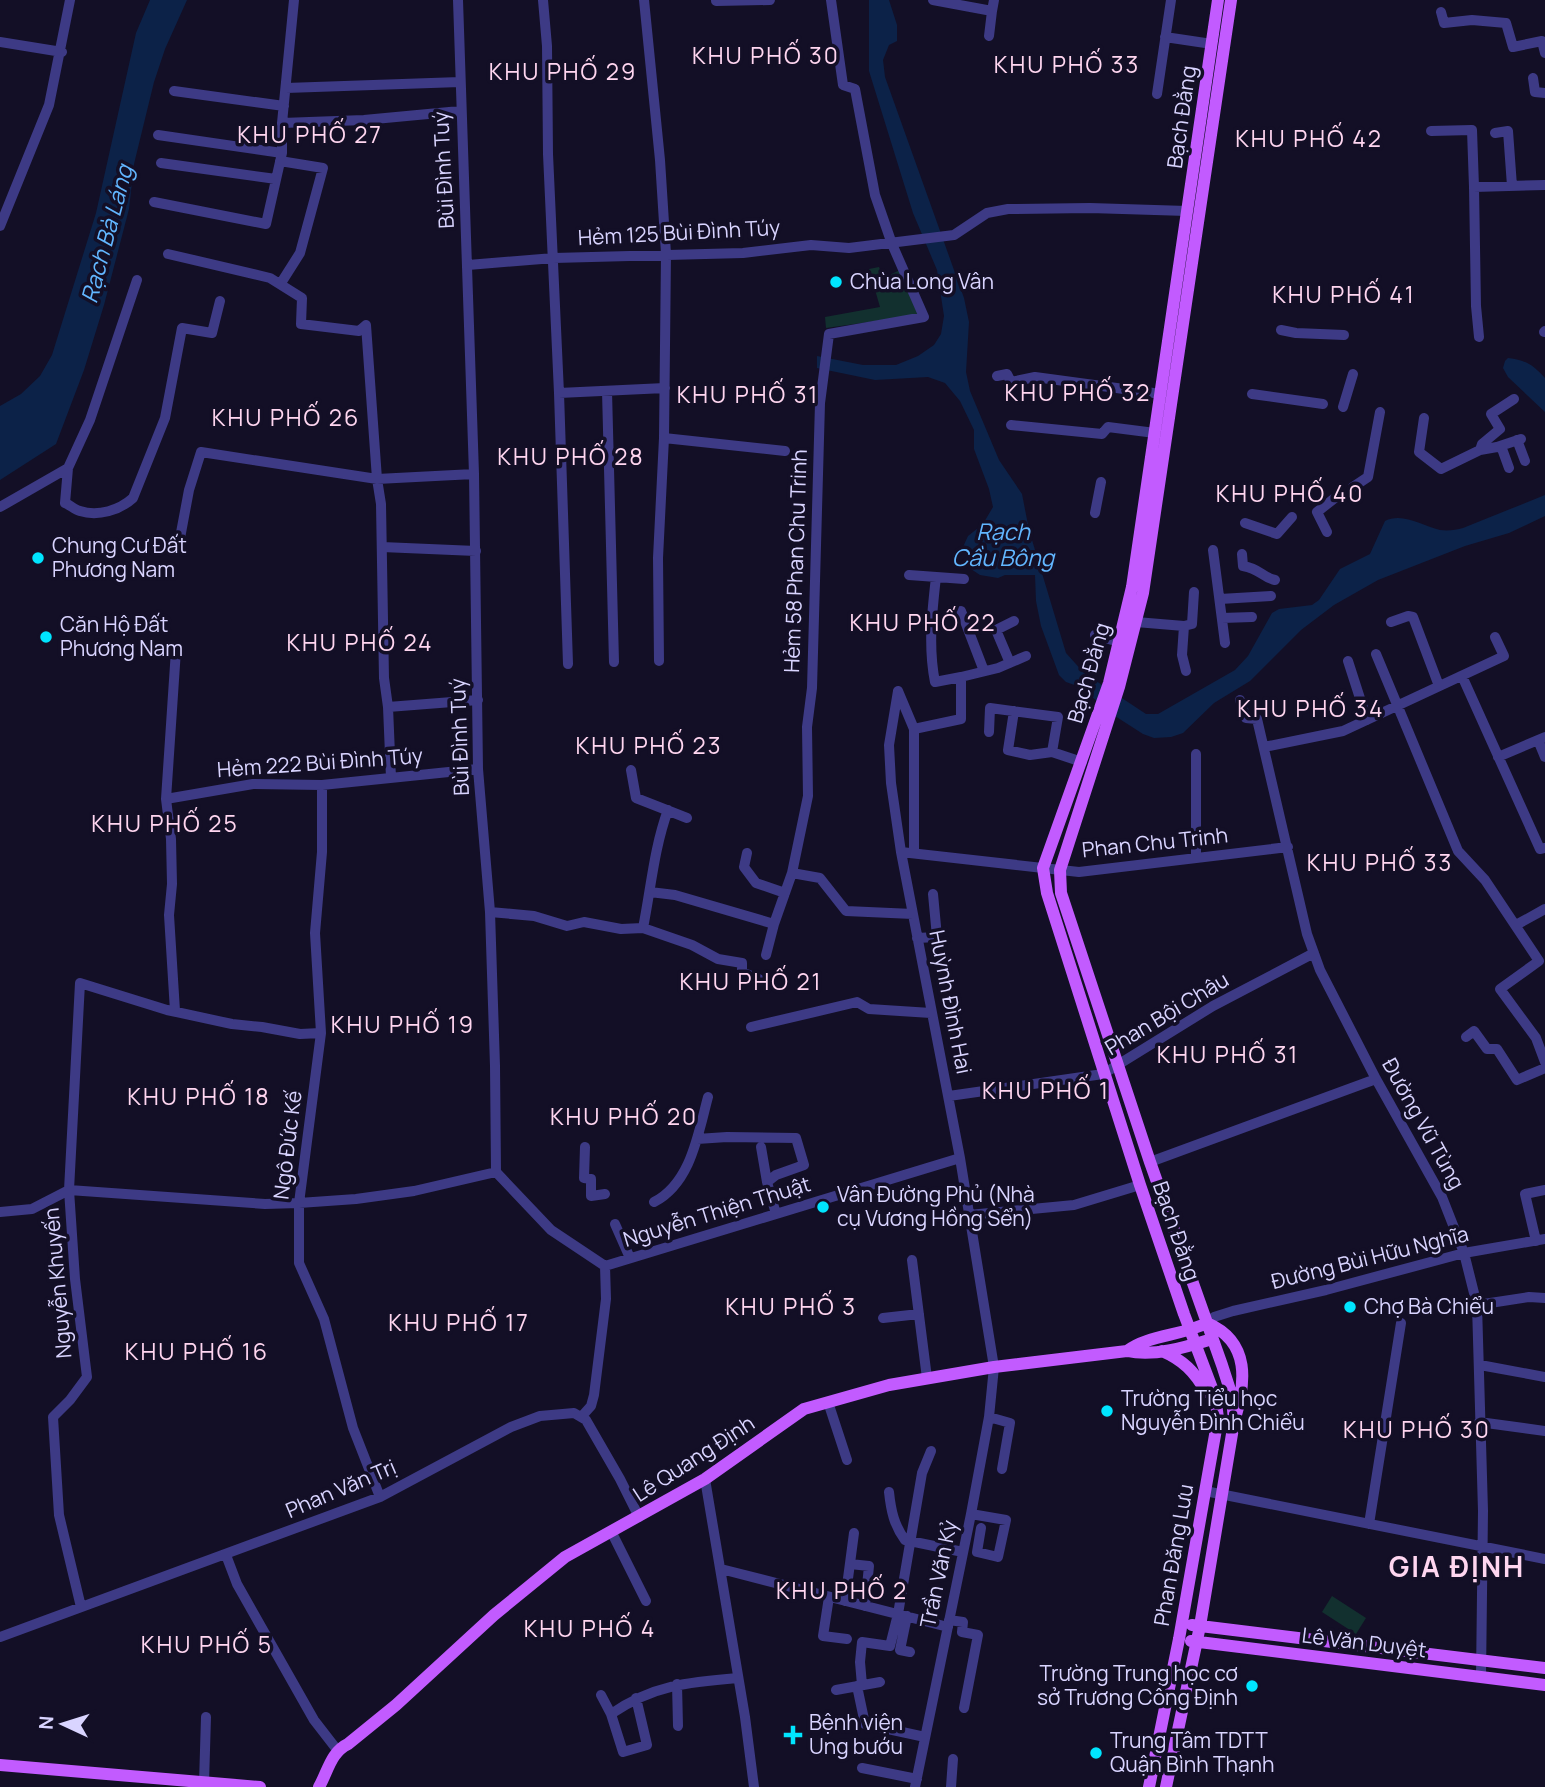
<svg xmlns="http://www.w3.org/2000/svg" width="1545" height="1787" viewBox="0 0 1545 1787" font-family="Manrope,sans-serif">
	<rect width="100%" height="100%" fill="#130f26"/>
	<path fill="#12302f" d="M879,267l4,11 17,-8 19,45 -93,13 -1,-11 55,-10 -11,-38z
		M1332,1596l34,22 -10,16 -34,-22z"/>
	<path fill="#0c2248" d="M150,0h37l-22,49 -11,33 -20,82 -5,45 -25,96 -20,65 -28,74 -56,36v-74l21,-12 19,-18 12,-21 44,-142 40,-180z
		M869,0h20l8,25v16l-8,4 -6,15 2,17 79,221 5,24 -3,50 4,19 29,69 23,34 7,36 37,123 18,20 62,41h12l77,-44 13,-14 24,-43 7,-4 33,-4 7,-5 21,-31 30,-15 15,-33c18,-9 37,5 55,9 8,1 16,0 23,-2l82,-33v21l-36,17 -44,13 -87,34 -44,25 -33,25 -51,51 -36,22 -31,30 -12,4 -17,1 -11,-4 -28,-18 -35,-29 -14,-5 -7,-7 -18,-49 -5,-25 -1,-26h-30l-7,3 -18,-3 -9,-6 -8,-22 5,-11 15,-12 10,-17 -4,-18 -15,-40v-19l-14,-29 -15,-18 -17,-6 -53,3 -58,-12v-12l46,9h33l22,-9 16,-11 7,-11 3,-18 -7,-46 -24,-57 -44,-142z
		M1508,358c18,2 25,7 37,20v34l-37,-35 -5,-9 2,-7z"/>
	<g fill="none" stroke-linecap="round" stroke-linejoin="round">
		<path stroke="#3d3a85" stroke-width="10" d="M458,0l16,474 4,295 12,143 5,154 1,106 55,58 54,36
			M543,0l4,46 1,108 11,239 106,-5
			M644,0l16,160 6,94 -2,184 -6,120 1,103
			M933,0l59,11 2,-11
			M716,1l54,-1
			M1441,12l3,11 28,-3 34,3 7,24 29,-6 3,12
			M989,36l3,-25
			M1165,37l47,7
			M0,42l62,10
			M1533,78l2,14 10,1
			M286,88l174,-6
			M174,91l110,15
			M1157,94l14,-94
			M282,123l82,-3 96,-9
			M1431,131l41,-1 2,57 71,-2
			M1495,133l13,-2 4,55
			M158,135l124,18
			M280,161l43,7 -23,85 -19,30
			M161,163l115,16
			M1474,187l2,119 3,31
			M154,202l112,22 16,-71v-30l12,-123
			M0,226l49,-121 21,-105
			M168,254l102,24 32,20 -1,26 58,7 7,-6
			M468,265l86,-7 189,-5 68,-8 38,3 105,-13 33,-22 21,-4 82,-1 97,3
			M366,325l11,154 4,25 3,174 4,29 3,71
			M1281,330l15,3 48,2
			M1544,332l1,-1
			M997,376l10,-2 4,8 24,-5 126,17
			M607,391l7,271
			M559,393l9,271
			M1252,394l71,10
			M1343,407l10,-33
			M1424,418l-5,34 22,17 39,-19 17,-3 24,-8
			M1011,425l91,9 6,-7 47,6
			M664,438l121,13
			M1517,440l8,21
			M1501,446l8,22
			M1480,450l2,-6 18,-15 -9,-15 23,-15
			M68,468l-3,35c5,2 10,7 15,8 18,6 40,-1 53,-13l32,-80 17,-90 30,5 8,-32
			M1353,487l15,-10 12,-65
			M0,507l68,-39 22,-48 47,-140
			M1095,513l6,-31
			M1245,523l32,11 15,-17
			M1327,532l-10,-20 23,-18
			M180,538l9,-48 12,-38 176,27 97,-5
			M382,547l94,4
			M1213,550l12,93
			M1242,554l1,12c18,3 18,11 32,14
			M909,575l55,4
			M1220,599l51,-3
			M961,611l23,60
			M1222,618l30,-1
			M1136,622l48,4 -2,29 4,16
			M1391,622l17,-6 5,1 26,69
			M1184,626l8,-2 2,-32
			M1095,635l24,7
			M1376,654l82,197 27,29 54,81 -39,28 36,49 9,24
			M1348,661l19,59
			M1010,663l-14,-33 18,-9
			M1462,676l78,173 5,-1
			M961,677l37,-9 28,-12
			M898,691l-9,54 2,38 10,69 59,306 34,209 -5,50 -18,97 -56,273
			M898,691l16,38v124
			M1240,700l6,18 11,1 50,215 13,36 56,109 66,118 22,56 13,52 6,206 -2,166
			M388,707l90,-7
			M1014,711l-6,39 22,5 22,-3 30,10
			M914,729l47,-10v-42l-26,5c-7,-35 -3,-70 1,-105
			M989,732l1,-24 68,9 -6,35
			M1538,740l7,17
			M1264,747l79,-16 161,-75 -9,-19
			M1196,754v104
			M1498,757l47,-20
			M631,770l5,28 51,20
			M322,785v67l-7,81 6,100 -22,170v60l25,56 29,109 27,69
			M166,799l87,-15 69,1 156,-16
			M901,852l178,20 209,-25
			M747,853l-3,14 12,16 29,10
			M792,873l16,-77 -1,-69 5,-39 8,-285 9,-69 95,-17 -32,-73 -17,-49 -20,-106 -12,-4 -12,-85
			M650,892l25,3 99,29 18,-51 28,5 26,33 67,3
			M490,912l44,4 33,10 17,-4 37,7 22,-1 49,17 26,14 24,4v9l17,7
			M1516,925l29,-16
			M643,928c8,-40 11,-80 25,-118
			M917,938l20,-1 -4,-43
			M766,955l8,-31
			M175,1011l-6,-96 3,-31 -1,-45 -5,-40 10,-149
			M751,1027l106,-25 12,7 62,4
			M1466,1037l8,-6 13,18h10l20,31 28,-12
			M949,1096l154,-22 110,-68 101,-53
			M697,1139l30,-2 69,1 8,27 -28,10 -9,7 9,32
			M585,1147l-1,31 7,1v17l14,-2
			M761,1147l6,35
			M1150,1162l226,-83
			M654,1202c37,-19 44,-68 54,-105
			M0,1212l32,-3 37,-19 196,14 34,-1 57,-4 58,-8 82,-19
			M969,1215l105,-10 66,-20
			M615,1224l15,34
			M1536,1241l-11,-47 20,-4
			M912,1260l15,118
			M605,1266l355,-108
			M1477,1305l52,-8 16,1
			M883,1318l36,-4
			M1207,1323l7,-6 19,-6 93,-21 138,-37 81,-14
			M1480,1365l65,12
			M828,1402l19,58
			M582,1416l9,-10 3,-11 12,-96 -1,-33
			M989,1417l21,6 -8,46
			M1479,1422l66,9
			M705,1479l40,238 9,70
			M1205,1491l340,68
			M889,1492c2,19 5,33 16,48l58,12
			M971,1514l35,6 -8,37 -21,-5 4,-24
			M1369,1524l32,-201
			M611,1531l35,70
			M226,1555l11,29 77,136 24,31
			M850,1564l19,2 -4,40
			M721,1569l227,58
			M829,1597l-6,39 24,3
			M845,1601l9,-68
			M81,1607l-22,-92 -6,-98 17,-17 17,-23 -12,-98 -6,-89 11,-207 87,27 65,14 30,3 38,7 21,-1
			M907,1616l-7,34 10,2
			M949,1620l14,2 -1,10 16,3 -14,73
			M0,1637l380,-140 131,-70 29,-11 34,-3 12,7 34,59 19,38
			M677,1684l1,42
			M862,1685l-2,-23 2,-20 28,4 8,-32 24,-141 9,-22
			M857,1686l8,38 60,13
			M836,1690l44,-8
			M601,1695l10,19 12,38 24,-7 -11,-47
			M611,1714c42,-29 78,-32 127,-36
			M862,1768l55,11
			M204,1783l2,-66
			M951,1787l2,-28"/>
		<path stroke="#c25bff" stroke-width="12" d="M1231,0l-88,593 -24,94 -59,183 1,23 89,269 72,203 10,31 2,26
			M1127,1351c21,-16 54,-15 80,-28
			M1162,1351c21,9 33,21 44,41
			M1192,1625l353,43
			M1191,1641l354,44
			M0,1765l260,22
			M319,1787c9,-16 12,-35 29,-43l48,-39 98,-90 71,-58 140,-78 99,-70 85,-24 105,-18 133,-16c28,6 59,-4 85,-12
			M1149,1787l30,-148 39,-221 -3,-22 -31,-82 -44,-129 -93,-292 -4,-25 66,-185 23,-96 86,-587
			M1166,1787l34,-161 34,-204c12,-39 17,-80 -27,-99"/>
	</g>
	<g fill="#00e5ff" stroke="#130f26" stroke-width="2.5">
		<circle cx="836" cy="282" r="7"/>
		<circle cx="38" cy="558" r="7"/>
		<circle cx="46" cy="637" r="7"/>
		<circle cx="823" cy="1207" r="7"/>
		<circle cx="1350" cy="1307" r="7"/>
		<circle cx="1107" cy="1411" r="7"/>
		<circle cx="1252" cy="1686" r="7"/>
		<path d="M789.5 1724.5h7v7h7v7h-7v7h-7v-7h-7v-7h7z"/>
		<circle cx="1096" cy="1753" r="7"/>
	</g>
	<g text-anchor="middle" stroke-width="7" stroke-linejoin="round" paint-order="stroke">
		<g font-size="21" fill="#d9d4ff" stroke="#130f26">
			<text transform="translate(1182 117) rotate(-82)" y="7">Bạch Đằng</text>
			<text transform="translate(444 170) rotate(-93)" y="7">Bùi Đình Tuý</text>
			<text transform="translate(679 233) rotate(-3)" y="7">Hẻm 125 Bùi Đình Túy</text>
			<text transform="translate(796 561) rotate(-88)" y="7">Hẻm 58 Phan Chu Trinh</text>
			<text transform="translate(1089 673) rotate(-74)" y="7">Bạch Đằng</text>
			<text transform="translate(460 737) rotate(-92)" y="7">Bùi Đình Tuý</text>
			<text transform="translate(320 763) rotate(-4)" y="7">Hẻm 222 Bùi Đình Túy</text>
			<text transform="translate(1155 843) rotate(-6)" y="7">Phan Chu Trinh</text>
			<text transform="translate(950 1002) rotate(79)" y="7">Huỳnh Đình Hai</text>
			<text transform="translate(1167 1014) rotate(-31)" y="7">Phan Bội Châu</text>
			<text transform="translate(1423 1124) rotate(61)" y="7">Đường Vũ Tùng</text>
			<text transform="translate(288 1145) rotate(-83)" y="7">Ngô Đức Kế</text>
			<text transform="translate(717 1212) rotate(-17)" y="7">Nguyễn Thiện Thuật</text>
			<text transform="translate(1176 1231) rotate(71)" y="7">Bạch Đằng</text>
			<text transform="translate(1370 1258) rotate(-14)" y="7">Đường Bùi Hữu Nghĩa</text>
			<text transform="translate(58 1283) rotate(-95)" y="7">Nguyễn Khuyến</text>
			<text transform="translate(694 1459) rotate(-33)" y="7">Lê Quang Định</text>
			<text transform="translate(341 1489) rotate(-23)" y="7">Phan Văn Trị</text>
			<text transform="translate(1174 1555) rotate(-80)" y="7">Phan Đăng Lưu</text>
			<text transform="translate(939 1574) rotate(-78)" y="7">Trần Văn Kỷ</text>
			<text transform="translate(1364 1643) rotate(7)" y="7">Lê Văn Duyệt</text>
		</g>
		<g font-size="21" fill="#d9d4ff" stroke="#130f26" text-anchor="start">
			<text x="850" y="289">Chùa Long Vân</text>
			<text x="52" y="553">Chung Cư Đất<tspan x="52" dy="24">Phương Nam</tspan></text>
			<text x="60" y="632">Căn Hộ Đất<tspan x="60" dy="24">Phương Nam</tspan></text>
			<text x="837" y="1202">Vân Đường Phủ (Nhà<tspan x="837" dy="24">cụ Vương Hồng Sển)</tspan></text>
			<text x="1364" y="1314">Chợ Bà Chiểu</text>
			<text x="1121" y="1406">Trường Tiểu học<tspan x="1121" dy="24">Nguyễn Đình Chiểu</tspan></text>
			<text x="1238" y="1681" text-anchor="end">Trường Trung học cơ<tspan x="1238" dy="24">sở Trương Công Định</tspan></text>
			<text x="809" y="1730">Bệnh viện<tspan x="809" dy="24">Ung bướu</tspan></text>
			<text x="1110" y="1748">Trung Tâm TDTT<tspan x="1110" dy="24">Quận Bình Thạnh</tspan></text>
		</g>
		<g font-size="23" letter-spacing="2" fill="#ffd6f0" stroke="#130f26">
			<text x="766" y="64">KHU PHỐ 30</text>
			<text x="1067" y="73">KHU PHỐ 33</text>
			<text x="563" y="80">KHU PHỐ 29</text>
			<text x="310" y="143">KHU PHỐ 27</text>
			<text x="1309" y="147">KHU PHỐ 42</text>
			<text x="1344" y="303">KHU PHỐ 41</text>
			<text x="1078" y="401">KHU PHỐ 32</text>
			<text x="748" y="403">KHU PHỐ 31</text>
			<text x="286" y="426">KHU PHỐ 26</text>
			<text x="571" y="465">KHU PHỐ 28</text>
			<text x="1290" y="502">KHU PHỐ 40</text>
			<text x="923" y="631">KHU PHỐ 22</text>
			<text x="360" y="651">KHU PHỐ 24</text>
			<text x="1311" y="717">KHU PHỐ 34</text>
			<text x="649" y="754">KHU PHỐ 23</text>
			<text x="165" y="832">KHU PHỐ 25</text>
			<text x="1380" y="871">KHU PHỐ 33</text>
			<text x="751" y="990">KHU PHỐ 21</text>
			<text x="403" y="1033">KHU PHỐ 19</text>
			<text x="1228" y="1063">KHU PHỐ 31</text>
			<text x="1046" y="1099">KHU PHỐ 1</text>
			<text x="199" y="1105">KHU PHỐ 18</text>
			<text x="624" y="1125">KHU PHỐ 20</text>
			<text x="791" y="1315">KHU PHỐ 3</text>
			<text x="459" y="1331">KHU PHỐ 17</text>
			<text x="197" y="1360">KHU PHỐ 16</text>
			<text x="1417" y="1438">KHU PHỐ 30</text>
			<text x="842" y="1599">KHU PHỐ 2</text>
			<text x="590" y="1637">KHU PHỐ 4</text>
			<text x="207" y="1653">KHU PHỐ 5</text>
		</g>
		<g font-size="23" font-style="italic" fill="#62b6ff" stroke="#130f26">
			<text transform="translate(107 234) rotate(-75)" y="8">Rạch Bà Láng</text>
			<text x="1003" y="540">Rạch<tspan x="1003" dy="26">Cầu Bông</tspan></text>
		</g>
		<g font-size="28" font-weight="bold" letter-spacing="2" fill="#ffd6f0" stroke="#130f26">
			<text x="1457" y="1577">GIA ĐỊNH</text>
		</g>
	</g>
	<g transform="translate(63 1724) rotate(274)" stroke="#130f26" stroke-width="5" paint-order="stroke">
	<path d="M0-5L12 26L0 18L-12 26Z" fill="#d9d4ff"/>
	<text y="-10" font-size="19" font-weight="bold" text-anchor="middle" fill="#d9d4ff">N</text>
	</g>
</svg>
